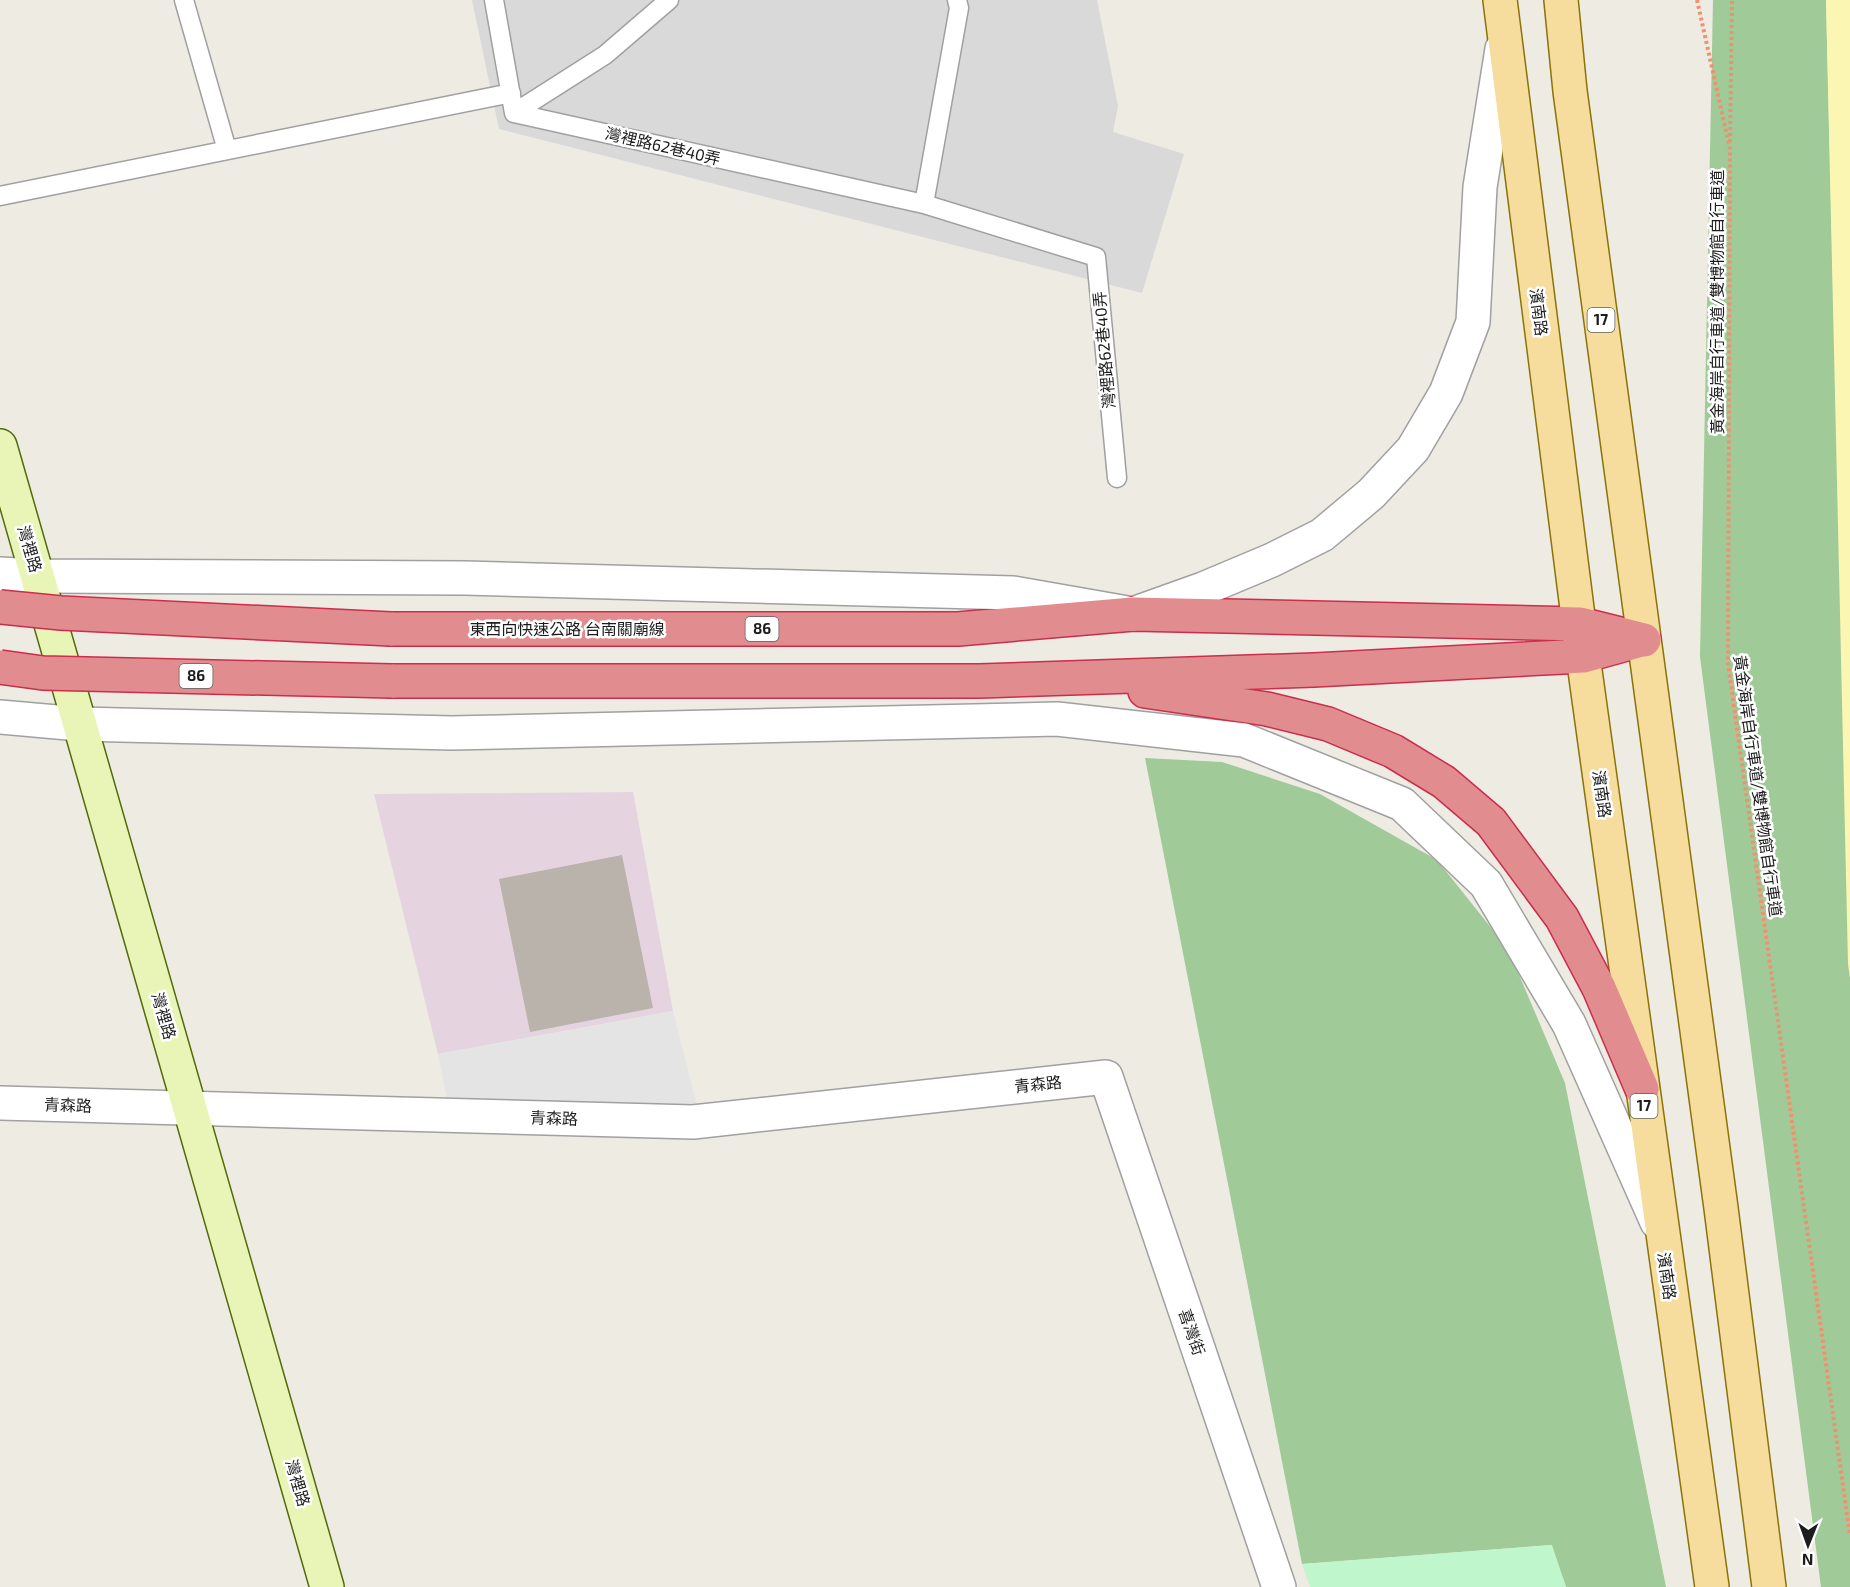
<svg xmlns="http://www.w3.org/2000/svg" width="1850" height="1587" viewBox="0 0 1850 1587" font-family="'Exo 2','Noto Sans TC',sans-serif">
	<rect width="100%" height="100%" fill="#edebe2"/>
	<path fill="#dad9d9" d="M472,0h625l21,106 -5,26 71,22 -42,139 -643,-164z"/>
	<path fill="#e5d4df" d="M633,792l40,219 -235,43 -64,-260z"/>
	<path fill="#a0ca98" d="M1713,0h113l24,978v609h-29l-121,-930z
		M1145,758l77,4 98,32 117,66 71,89 57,134 101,504h-100l-15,-42 -249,19z"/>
	<path fill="#fbf7b2" d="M1826,0h24v978l-2,-14z"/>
	<path fill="#c0f6cc" d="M1552,1545l14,42h-256l-8,-23z"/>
	<path fill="#e4e4e4" d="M673,1011l24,95 -250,-6 -9,-46z"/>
	<path fill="#b9b3ab" d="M622,855l31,153 -123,24 -31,-153z"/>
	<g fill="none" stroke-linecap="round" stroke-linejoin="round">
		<g stroke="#a0a0a0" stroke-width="21">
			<path id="lane" d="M184,0l43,150
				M494,0l20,113 410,91 172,53 21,221
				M514,113l91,-58 64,-55
				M0,196l511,-103
				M924,204l35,-196 -2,-8"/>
		</g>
		<g stroke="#a0a0a0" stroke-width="36">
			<path id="street" d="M0,574l38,2 427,2 548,15 120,21 70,-25 69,-29 50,-25 49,-41 42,-45 33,-56 27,-71 7,-135 22,-138
				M0,717l79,7 373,9 605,-14 187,21 158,64 84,80 83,140 88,198
				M0,1103l693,19 413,-45 173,510"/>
		</g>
		<g stroke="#526b0a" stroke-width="36">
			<path id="secondary" d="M0,446l327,1141"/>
		</g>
		<g stroke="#8b7308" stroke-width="36">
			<path id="primary" d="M1500,0l83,656 129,931
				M1561,0l9,91 151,1117 48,379"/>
		</g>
		<g stroke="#cc2d4c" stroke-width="36">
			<path id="highway" d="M391,629h567l175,-15 447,10 64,16
				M392,681h588l334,-11 269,-14 58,-16
				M1145,691l122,18 61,15 65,27 51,31 47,40 71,96 37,70 43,101"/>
		</g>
		<path stroke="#f28f6e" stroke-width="4" stroke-dasharray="3 3" stroke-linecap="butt" d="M1697,0l33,149 -2,515 122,872
			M1730,142l2,-142"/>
		<use href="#lane" stroke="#fff" stroke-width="18"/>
		<use href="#street" stroke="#fff" stroke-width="33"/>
		<use href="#secondary" stroke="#e9f5b7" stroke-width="33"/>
		<use href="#primary" stroke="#f6dd9d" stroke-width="33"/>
		<use href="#highway" stroke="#e18d90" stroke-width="33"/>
		<g stroke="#cc2d4c" stroke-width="36" stroke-linecap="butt">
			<path id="highway-bridge" d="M0,607l61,6 330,16
				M0,667l43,6 349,8"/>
		</g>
		<use href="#highway-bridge" stroke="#e18d90" stroke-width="33"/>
	</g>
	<g text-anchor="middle" stroke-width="5" stroke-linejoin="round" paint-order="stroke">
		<g fill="#fff" stroke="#606060" stroke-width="1.5">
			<rect x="1587.5" y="308" width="27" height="24" rx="4.5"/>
			<rect x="745.5" y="617" width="33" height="24" rx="4.5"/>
			<rect x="179.5" y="664" width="33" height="24" rx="4.5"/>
			<rect x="1630.5" y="1094" width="27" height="24" rx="4.5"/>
		</g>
		<g font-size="15" font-weight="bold" fill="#1c1c1c">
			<text x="1601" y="325">17</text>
			<text x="762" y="634">86</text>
			<text x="196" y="681">86</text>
			<text x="1644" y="1111">17</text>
		</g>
		<g font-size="16" fill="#1c1c1c" stroke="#fff">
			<text transform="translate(663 146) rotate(13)" y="6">灣裡路62巷40弄</text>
			<text transform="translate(1717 302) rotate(-90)" y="6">黃金海岸自行車道/雙博物館自行車道</text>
			<text transform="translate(1539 312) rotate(83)" y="6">濱南路</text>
			<text transform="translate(1104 350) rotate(-95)" y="6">灣裡路62巷40弄</text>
			<text transform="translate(30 549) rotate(74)" y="6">灣裡路</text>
			<text x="567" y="635">東西向快速公路 台南關廟線</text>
			<text transform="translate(1758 786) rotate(82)" y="6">黃金海岸自行車道/雙博物館自行車道</text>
			<text transform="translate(1602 794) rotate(82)" y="6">濱南路</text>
			<text transform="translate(164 1016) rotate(74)" y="6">灣裡路</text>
			<text transform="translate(1038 1084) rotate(-6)" y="6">青森路</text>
			<text transform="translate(68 1105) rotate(2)" y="6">青森路</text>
			<text transform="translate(554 1118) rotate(2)" y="6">青森路</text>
			<text transform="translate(1667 1276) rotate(82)" y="6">濱南路</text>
			<text transform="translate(1192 1332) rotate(71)" y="6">喜灣街</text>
			<text transform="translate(298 1483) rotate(74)" y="6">灣裡路</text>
		</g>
	</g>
	<g transform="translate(1808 1545) rotate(181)" stroke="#ffffff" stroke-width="4.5" paint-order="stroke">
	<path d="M0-4.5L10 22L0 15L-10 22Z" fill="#1c1c1c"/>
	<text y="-9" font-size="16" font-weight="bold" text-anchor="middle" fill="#1c1c1c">N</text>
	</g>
</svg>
